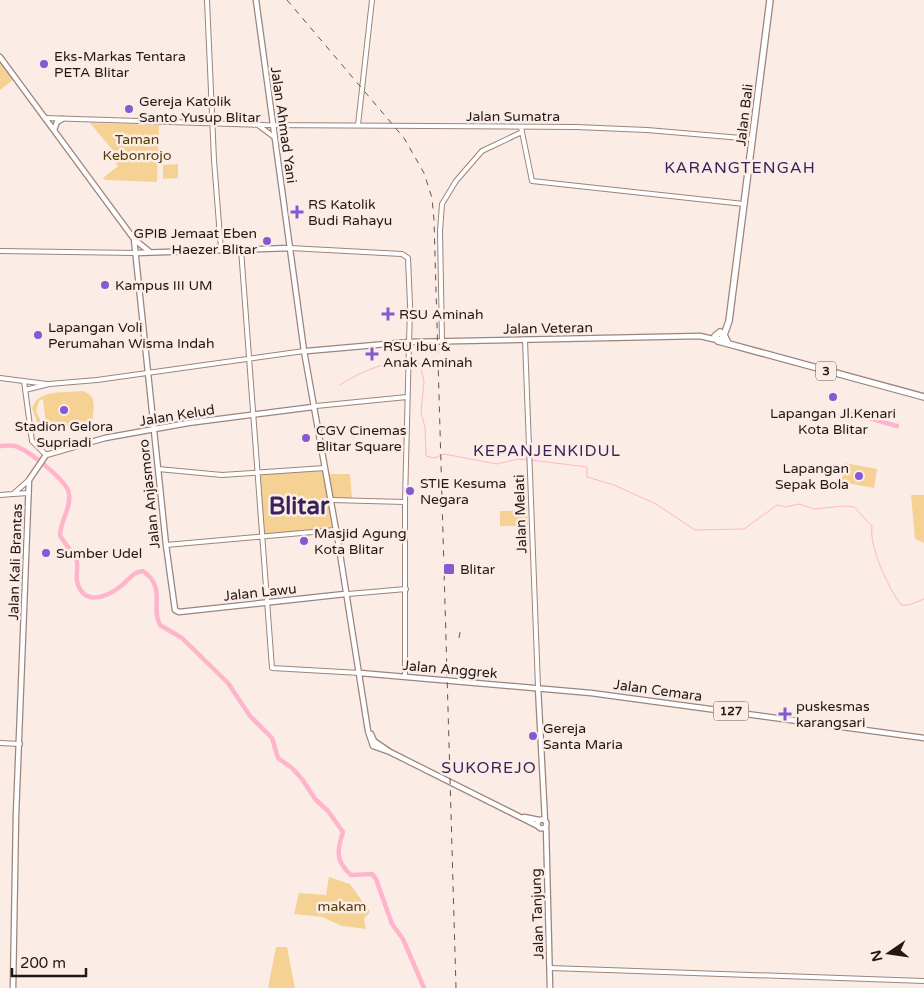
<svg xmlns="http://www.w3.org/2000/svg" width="924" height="988" viewBox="0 0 924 988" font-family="'Varela Round',sans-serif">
	<rect width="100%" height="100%" fill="#fcece6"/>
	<path fill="#f5d294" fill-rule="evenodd" d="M0,61l13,19 -13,10z
		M90,123l69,2 -2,57 -52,-2 -2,-2 15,-12 -6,-8 4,-4z
		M178,164v14l-15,1v-14z
		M82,391c18,4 10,22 10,34l-52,5 -8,-22c6,-19 33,-15 50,-17zM43,399l3,26 39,-3 -39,4 -4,-2 -6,-13 3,-10z
		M845,463l32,6 -3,19 -33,-6z
		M325,469l10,60 -76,9 -3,-63z
		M328,474h22l2,25 -19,-2z
		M911,495h13v48l-9,-4z
		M500,511h27l1,15h-28z
		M329,877l21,7 20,28 -6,7 2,10 -24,-3 -20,-9 -28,-3 5,-21 27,2z
		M276,947h11l8,41h-27z"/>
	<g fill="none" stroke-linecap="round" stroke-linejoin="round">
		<path stroke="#feb5cb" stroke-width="1" d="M411,360l9,4 4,17 -3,32 4,14 1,29 8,2 10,-4 53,10 21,-5 9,1
			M340,385c19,-13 45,-23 67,-25
			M531,460l56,7v10l27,8 42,19 39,26 49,-1 33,-24 9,2 13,-3 15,5 31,-3 9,1 18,19c-3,21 16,61 29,79h8l15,-6"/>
		<path stroke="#feb5cb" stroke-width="4.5" d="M848,412l49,14
			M0,446c5,0 11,-1 15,0 13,4 53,35 54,48 2,16 -9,27 -9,41 4,9 14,17 17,27 1,6 -1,13 0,19 6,26 30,16 44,5 8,-6 11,-14 22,-15 24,17 7,35 17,54l22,13 46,45 22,33 22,22 6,20 14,10 10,11 13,20 13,12 15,21c-6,18 -8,29 8,43l21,-1 4,5 16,45 11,15 21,49"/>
		<g stroke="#9c847c" stroke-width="6">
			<path id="secondary" d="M207,0l7,160 7,90
				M45,118l220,7 311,2 71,3 106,9
				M258,125l16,12
				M358,125l14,-125
				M521,127l11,54 212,23
				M290,248l112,6 6,4 2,47 -5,197v174
				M241,249l31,419 88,5
				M0,251l136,2
				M525,340l13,347
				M442,341l-2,-110 2,-27 14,-23 26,-30 40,-19
				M0,378l47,6
				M24,381l8,60 14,14
				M25,390l24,-6 48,-4 207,-29
				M316,406l91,-9
				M158,469l64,6 103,-7
				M13,494l16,-1
				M0,495l13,-1 16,-14
				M331,500l74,2
				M166,545l170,-15
				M348,594l58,-5
				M0,743l20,1
				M550,968l374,13"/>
		</g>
		<g stroke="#9c847c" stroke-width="7">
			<path id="primary" d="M256,0l48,351 34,190 30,190 5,15 17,6
				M0,57l134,182 32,306 9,65 4,2 166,-18
				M54,130l3,-8 5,-3
				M135,240l15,12
				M136,253l154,-5
				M307,351l102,-9 291,-6 17,4
				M360,673l231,20 333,45
				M538,687l7,134
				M371,734l3,7 16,11 148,74
				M524,817l15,3
				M537.5 824a4.5 4.5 0 1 1 9 0a4.5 4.5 0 1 1-9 0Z
				M546,825l4,163
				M13,988l3,-173 13,-335 17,-25 59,-17 83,-15 125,-16"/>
		</g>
		<g stroke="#9c847c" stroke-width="8">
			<path id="highway" d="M718,341l6,-4 -4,-5 -5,4 3,5 206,56
				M728,343l-4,-8 5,-14 41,-321"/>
		</g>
		<use href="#secondary" stroke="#fff" stroke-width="4"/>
		<use href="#primary" stroke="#fff" stroke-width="4.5"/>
		<use href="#highway" stroke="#fff" stroke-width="5.5"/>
		<path stroke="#615652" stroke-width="1" stroke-dasharray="6 6" stroke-linecap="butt" d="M287,0l117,138 20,35 8,25 2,22 22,768
			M459,638l2,-11"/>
	</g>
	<g fill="#8559d2" stroke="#fcece6" stroke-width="2">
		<circle cx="44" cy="64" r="5"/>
		<circle cx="129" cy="109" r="5"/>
		<path d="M294.5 204.5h5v5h5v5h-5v5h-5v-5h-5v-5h5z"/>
		<circle cx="267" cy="241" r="5"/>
		<circle cx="105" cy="285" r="5"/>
		<path d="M385.5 306.5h5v5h5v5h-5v5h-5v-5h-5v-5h5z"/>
		<circle cx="38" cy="335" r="5"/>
		<path d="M369.5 346.5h5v5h5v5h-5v5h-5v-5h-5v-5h5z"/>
		<circle cx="833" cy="397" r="5"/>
		<circle cx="64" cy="410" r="5"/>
		<circle cx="306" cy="438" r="5"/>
		<circle cx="859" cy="476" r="5"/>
		<circle cx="410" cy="491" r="5"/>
		<circle cx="304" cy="541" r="5"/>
		<circle cx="46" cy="553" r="5"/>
		<rect x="443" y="563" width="12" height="12" rx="2.5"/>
		<path d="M782.5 706.5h5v5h5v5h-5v5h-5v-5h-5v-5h5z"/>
		<circle cx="533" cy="736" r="5"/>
	</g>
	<g text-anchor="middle" stroke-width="5" stroke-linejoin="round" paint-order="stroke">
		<g fill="#fcece6" stroke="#635854" stroke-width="1">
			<rect x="816" y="361.5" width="20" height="19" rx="4"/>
			<rect x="713.5" y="701.5" width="35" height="19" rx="4"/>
		</g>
		<g font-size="12" font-weight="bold" fill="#221916">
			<text x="826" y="375">3</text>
			<text x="731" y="715">127</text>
		</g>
		<g font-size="14" fill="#221916" stroke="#fcece6" text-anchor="start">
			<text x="54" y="61">Eks-Markas Tentara<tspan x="54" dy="16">PETA Blitar</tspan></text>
			<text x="139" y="106">Gereja Katolik<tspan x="139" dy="16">Santo Yusup Blitar</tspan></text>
			<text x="308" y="209">RS Katolik<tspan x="308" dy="16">Budi Rahayu</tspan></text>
			<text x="257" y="238" text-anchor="end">GPIB Jemaat Eben<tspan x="257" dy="16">Haezer Blitar</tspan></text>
			<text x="115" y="290">Kampus III UM</text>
			<text x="399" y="319">RSU Aminah</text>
			<text x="48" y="332">Lapangan Voli<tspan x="48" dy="16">Perumahan Wisma Indah</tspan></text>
			<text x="383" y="351">RSU Ibu &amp;<tspan x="383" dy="16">Anak Aminah</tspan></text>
			<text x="833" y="418" text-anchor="middle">Lapangan Jl.Kenari<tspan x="833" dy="16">Kota Blitar</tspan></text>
			<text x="64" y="431" text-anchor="middle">Stadion Gelora<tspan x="64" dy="16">Supriadi</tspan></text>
			<text x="316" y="435">CGV Cinemas<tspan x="316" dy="16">Blitar Square</tspan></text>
			<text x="849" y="473" text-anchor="end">Lapangan<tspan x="849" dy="16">Sepak Bola</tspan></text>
			<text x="420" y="488">STIE Kesuma<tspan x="420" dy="16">Negara</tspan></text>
			<text x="314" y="538">Masjid Agung<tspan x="314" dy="16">Kota Blitar</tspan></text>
			<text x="56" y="558">Sumber Udel</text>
			<text x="460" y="574">Blitar</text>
			<text x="796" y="711">puskesmas<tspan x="796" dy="16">karangsari</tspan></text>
			<text x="543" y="733">Gereja<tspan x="543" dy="16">Santa Maria</tspan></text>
		</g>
		<g font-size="14" fill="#221916" stroke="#fcece6">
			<text transform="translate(744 115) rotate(-83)" y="5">Jalan Bali</text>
			<text x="513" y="121">Jalan Sumatra</text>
			<text transform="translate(284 125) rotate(82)" y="5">Jalan Ahmad Yani</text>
			<text transform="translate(548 328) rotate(-1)" y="5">Jalan Veteran</text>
			<text transform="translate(177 415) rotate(-9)" y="5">Jalan Kelud</text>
			<text transform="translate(149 494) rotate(-96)" y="5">Jalan Anjasmoro</text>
			<text transform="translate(520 514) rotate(-92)" y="5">Jalan Melati</text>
			<text transform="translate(15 562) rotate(-88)" y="5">Jalan Kali Brantas</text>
			<text transform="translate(260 592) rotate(-6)" y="5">Jalan Lawu</text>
			<text transform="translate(450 669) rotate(5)" y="5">Jalan Anggrek</text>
			<text transform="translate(658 690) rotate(8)" y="5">Jalan Cemara</text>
			<text transform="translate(537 914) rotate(-92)" y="5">Jalan Tanjung</text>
		</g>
		<g font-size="14" fill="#533b07" stroke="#fcece6">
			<text x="137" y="144">Taman<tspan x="137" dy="16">Kebonrojo</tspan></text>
			<text x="342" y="911">makam</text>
		</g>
		<g font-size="16" letter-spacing="1" fill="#37225c" stroke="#fcece6">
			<text x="740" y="173">KARANGTENGAH</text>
			<text x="547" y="456">KEPANJENKIDUL</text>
			<text x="489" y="773">SUKOREJO</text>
		</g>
		<g font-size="24" font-weight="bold" fill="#37225c" stroke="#fcece6">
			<text x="299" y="514">Blitar</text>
		</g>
	</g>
	<g transform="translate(889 953) rotate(257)" stroke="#fcece6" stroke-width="4" paint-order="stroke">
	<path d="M0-4L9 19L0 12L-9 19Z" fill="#221916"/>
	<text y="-8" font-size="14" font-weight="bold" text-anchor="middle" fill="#221916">N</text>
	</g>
	<path d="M12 968v8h74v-8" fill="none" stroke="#221916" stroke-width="2.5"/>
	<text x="20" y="968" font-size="15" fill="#221916" stroke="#fcece6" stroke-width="4" paint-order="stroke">200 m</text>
</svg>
